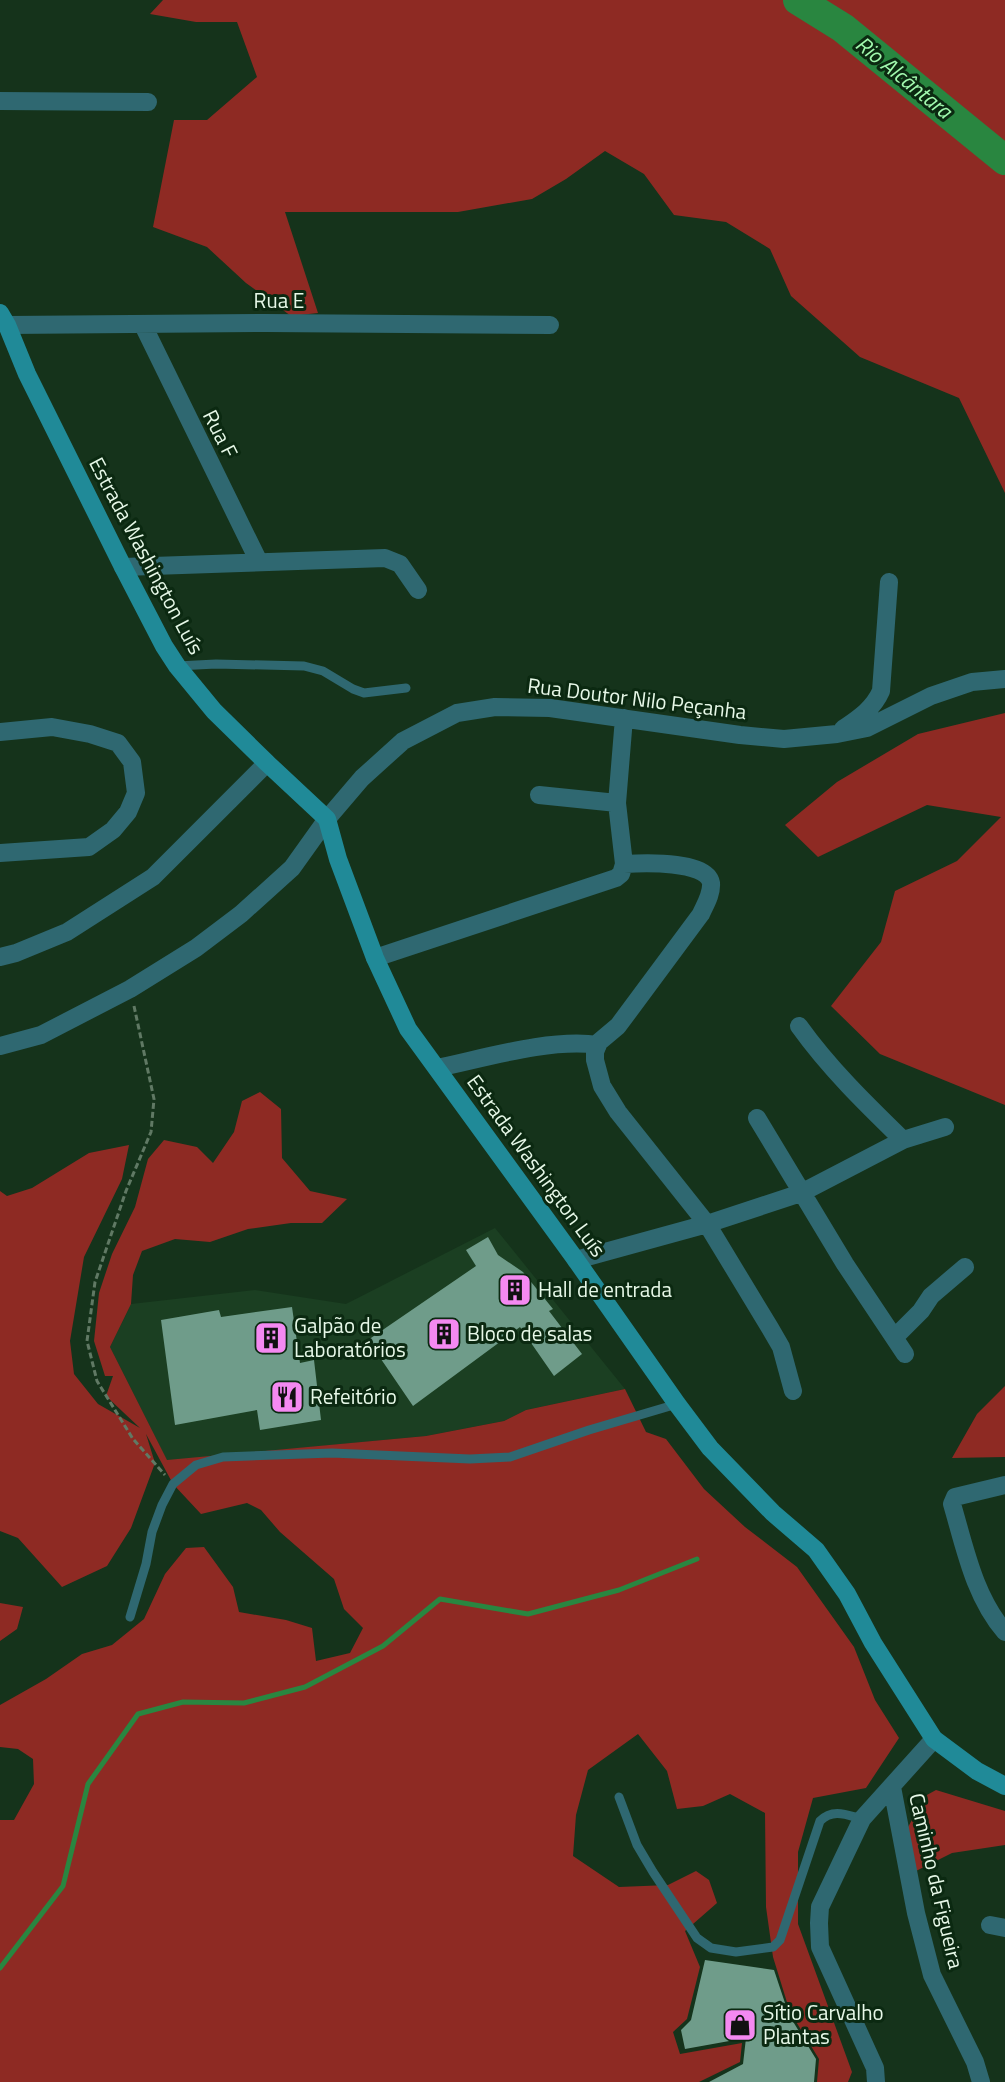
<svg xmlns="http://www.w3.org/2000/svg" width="1005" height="2082" viewBox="0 0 1005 2082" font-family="'Titillium Web',sans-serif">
	<rect width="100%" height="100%" fill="#15331b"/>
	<path fill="#1b3f22" d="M495,1228l130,161 -99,21 -22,11 -78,15 -259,25 -57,-114 21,-43 124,-14 91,14z"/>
	<path fill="#8e2a23" d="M163,0h842v493l-46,-95 -99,-41 -69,-61 -21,-47 -44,-27 -52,-7 -30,-41 -39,-23 -39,28 -34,20 -74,13h-173l33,101 -27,3 -45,-33 -39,-36 -54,-20 21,-107h33l50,-43 -20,-55h-41l-46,-8z
		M1005,713v392l-125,-51 -49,-48 50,-64 14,-51 62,-30 44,-44 -74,-12 -109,52 -33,-32 52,-43 81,-48z
		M260,1092l21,17 1,49 28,33 37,8 -25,24h-31l-43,6 -38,13 -35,-3 -33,12 -9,24 -2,29 -21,43 57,113 259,-24 78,-15 22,-11 99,-21 21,43 20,7 38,50 41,38 52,40 57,80 21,53 24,38 -33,50 -53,10 -15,54v72l54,148 -4,10h-31l2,-23 -29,-47 -17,-55 -7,-50 -1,-94 -35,-19 -27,12 -26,3 -10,-38 -29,-37 -50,36 -12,45 -3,41 46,31 49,-2 28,-14 13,9 8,23 -32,28 15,36 -13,52 -14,13 7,22 62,-11 -2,19 -41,20h-699v-262h14l20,-36 -1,-25 -15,-10 -18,-2v-42l46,-26 36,-25 30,-9 32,-26 21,-45 21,-26 18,-1 29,40 6,25 47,8 26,8 4,33 34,-8 13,-25 -19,-19 -10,-30 -54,-47 -19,-22 -14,-7 -46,11 -28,-30 -27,-50 9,29 -24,65 -24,38 -45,21 -44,-49 -18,-7v-340l7,5 25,-8 57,-35 40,-8 -7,34 -38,78 -14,84 4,33 24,30 42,24 -34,-32 7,-20h-8l-11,-35 5,-48 13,-39 23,-47 13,-48 16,-19 33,7 16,16 21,-31 8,-31z
		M1005,1386v71l-53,1 25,-44z
		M0,1603l23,4 -6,22 -17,12z
		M936,1790l69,21v34l-53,8 -42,21 -9,-34 24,-44z"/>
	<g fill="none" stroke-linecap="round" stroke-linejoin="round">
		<path stroke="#298640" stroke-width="5" d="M0,1968l63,-82 25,-102 50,-70 45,-12 61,1 61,-16 78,-41 57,-47 88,15 91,-24 78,-31"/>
		<path stroke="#298640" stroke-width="30" d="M798,0l45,28 162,132"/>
	</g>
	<path fill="#6f9c8a" d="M488,1237l10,18 25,17 30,37 -4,2 33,43 -28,22 -34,-49 -107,79 -45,-66 108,-74 -10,-16z
		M292,1307l8,56 14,-3 7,60 -61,10 -3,-20 -82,15 -14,-105 58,-10 2,7z
		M705,1960l69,10 15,45 27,44 -2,23h-105l34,-18 3,-26 -61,11 -4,-19 10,-10z"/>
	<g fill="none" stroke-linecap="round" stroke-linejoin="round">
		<path stroke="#607964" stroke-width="3" stroke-dasharray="6 3" stroke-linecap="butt" d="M134,1006l20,93 -3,33 -25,59 -31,91 -8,59 10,40 36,58 32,36"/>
		<path stroke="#2f6871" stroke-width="9" d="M177,666l39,-2 88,2 19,5 30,18 11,4 42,-5
			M130,1617l16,-53 6,-32 10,-27 11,-21 23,-19 27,-8 109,-4 138,6 40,-2 79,-27 88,-26
			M619,1797l18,48 16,27 44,66 14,10 25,4 37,-5 7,-7 40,-119c13,-13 27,-6 42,-2"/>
		<path stroke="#2f6871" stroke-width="18" d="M0,101l148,1
			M7,325l259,-2 284,2
			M143,325l116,237
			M123,567l262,-9 15,6 18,26
			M843,729c16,-11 30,-20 38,-38l8,-109
			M0,732l52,-5 38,7 28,9 14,19 4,31 -8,19 -15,18 -24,17 -89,6
			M539,795l78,8 7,-85
			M624,864c17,-1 83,-4 87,19 1,11 -6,22 -10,31l-83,112 -19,16 -4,10v8l7,26 16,26 89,112 63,104 11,19 12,44
			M0,957l16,-4 51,-21 86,-55 114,-114
			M375,958l241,-80 5,-4 3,-10 -7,-61
			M799,1026c30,42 67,78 104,114
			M0,1046l41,-11 89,-46 66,-41 45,-34 51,-46 35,-49 35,-41 41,-37 54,-28 38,-6 55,1 190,27 44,4 53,-5 30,-6 64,-32 41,-14 33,-3
			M437,1068c48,-10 114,-30 161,-23
			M757,1118l88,146 60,90
			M576,1260l131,-36 94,-31 102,-53 42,-13
			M894,1338l27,-27 10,-15 34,-29
			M1005,1485l-50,12 -3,7c13,44 22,92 53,128
			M892,1787l24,126 16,62 43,87 6,20
			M990,1925l15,3
			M876,2082l-1,-14 -55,-121 -1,-24 1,-16 42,-88 72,-80"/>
		<path stroke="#208a98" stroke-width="18" d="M0,313l7,12 20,49 96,193 41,79 13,20 37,45 53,52 60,56 11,40 37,99 33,71 168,231 101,144 33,44 63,65 43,37 31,44 26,49 61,96 43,32 28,15"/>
	</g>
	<defs>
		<g id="building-square" transform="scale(1.725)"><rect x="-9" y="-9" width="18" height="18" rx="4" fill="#f489f1" stroke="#0b2911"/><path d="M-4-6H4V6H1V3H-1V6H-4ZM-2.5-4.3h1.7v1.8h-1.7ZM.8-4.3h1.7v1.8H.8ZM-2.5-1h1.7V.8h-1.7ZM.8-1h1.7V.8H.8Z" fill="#111"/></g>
		<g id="restaurant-square" transform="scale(1.725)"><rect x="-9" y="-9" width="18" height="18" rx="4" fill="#f489f1" stroke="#0b2911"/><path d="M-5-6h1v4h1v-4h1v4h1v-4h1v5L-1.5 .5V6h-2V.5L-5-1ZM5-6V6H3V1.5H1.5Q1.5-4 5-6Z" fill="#111"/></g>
		<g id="shop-square" transform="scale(1.725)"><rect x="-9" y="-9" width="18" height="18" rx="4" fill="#f489f1" stroke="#0b2911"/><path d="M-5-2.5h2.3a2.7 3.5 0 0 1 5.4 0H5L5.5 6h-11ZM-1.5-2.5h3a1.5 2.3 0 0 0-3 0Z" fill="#111"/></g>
	</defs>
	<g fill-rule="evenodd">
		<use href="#building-square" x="515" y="1290"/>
		<use href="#building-square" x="444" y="1334"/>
		<use href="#building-square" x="271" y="1338"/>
		<use href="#restaurant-square" x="287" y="1397"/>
		<use href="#shop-square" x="740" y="2025"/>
	</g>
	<g text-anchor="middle" stroke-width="6" stroke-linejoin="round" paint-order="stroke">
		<g font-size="21" fill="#e7f8e8" stroke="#0b2911">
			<text x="279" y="308">Rua E</text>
			<text transform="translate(220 434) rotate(63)" y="7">Rua F</text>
			<text transform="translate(146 556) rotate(62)" y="7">Estrada Washington Luís</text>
			<text transform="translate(637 699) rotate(7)" y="7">Rua Doutor Nilo Peçanha</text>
			<text transform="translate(536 1166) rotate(54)" y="7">Estrada Washington Luís</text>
			<text transform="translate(936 1881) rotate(77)" y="7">Caminho da Figueira</text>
		</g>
		<g font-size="21" fill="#e7f8e8" stroke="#0b2911" text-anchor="start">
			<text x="538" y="1297">Hall de entrada</text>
			<text x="294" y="1333">Galpão de<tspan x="294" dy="24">Laboratórios</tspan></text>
			<text x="467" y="1341">Bloco de salas</text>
			<text x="310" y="1404">Refeitório</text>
			<text x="763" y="2020">Sítio Carvalho<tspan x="763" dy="24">Plantas</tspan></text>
		</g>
		<g font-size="22" font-style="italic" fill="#a2faaf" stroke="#0b2911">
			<text transform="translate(904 77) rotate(39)" y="8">Rio Alcântara</text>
		</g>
	</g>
</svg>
